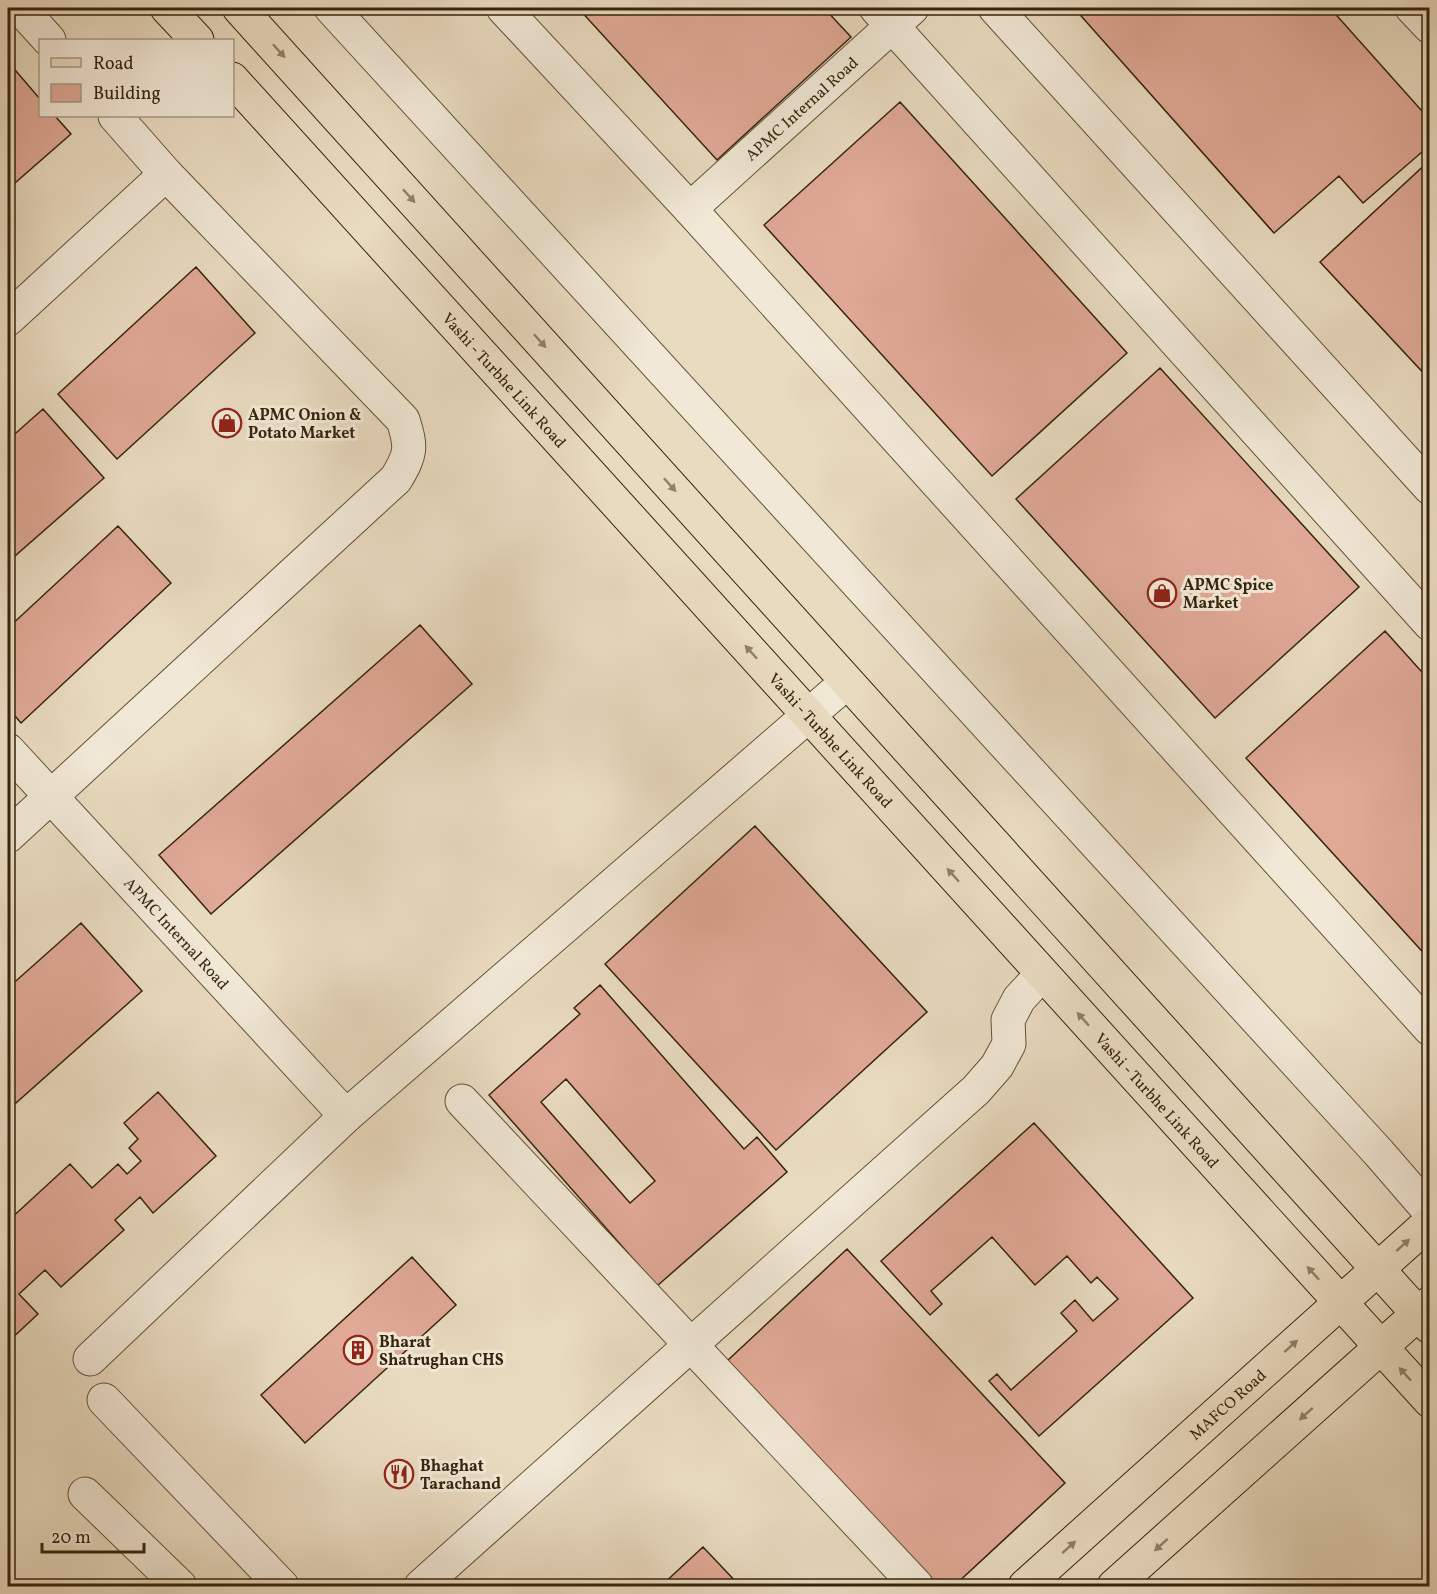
<svg xmlns="http://www.w3.org/2000/svg" width="1437" height="1594" viewBox="0 0 1437 1594" font-family="Vollkorn,serif">
	<rect width="100%" height="100%" fill="#e9dbc0"/>
	<filter id="stains"><feTurbulence type="fractalNoise" baseFrequency=".00333" numOctaves="4"/><feColorMatrix values="0 0 0 0 .2 0 0 0 0 .09 0 0 0 0 .02 0 0 0 .5 -.17"/></filter>
	<radialGradient id="worn" r=".72"><stop offset=".6" stop-color="#630" stop-opacity="0"/><stop offset="1" stop-color="#630" stop-opacity=".3"/></radialGradient>
	<path fill="#e0a996" stroke="#35240c" stroke-width="1.5" fill-rule="evenodd" d="M578,8h246l27,29 -134,123z
		M1074,8h256l100,112v25l-67,58 -24,-27 -65,57z
		M10,64l30,35v17h15l16,18 -63,55v-122z
		M900,102l227,251 -135,123 -228,-251z
		M1430,160v220l-110,-118z
		M196,267l59,66 -138,126 -59,-65z
		M1160,368l199,219 -144,131 -199,-219z
		M43,409l61,69 -96,84v-122z
		M118,526l53,57 -150,140 -13,-15v-80z
		M420,625l52,59 -261,230 -52,-59z
		M1385,631l45,50v279l-184,-202z
		M755,826l172,186 -151,138 -171,-186z
		M81,923l61,68 -134,119v-122z
		M600,985l144,164 13,-12 30,35 -130,114 -168,-191 91,-81 -6,-6zM566,1079l89,102 -25,22 -89,-101z
		M158,1092l58,64 -63,57 -13,-16 -25,23 9,10 -63,57 -16,-17 -26,24 19,20 -30,28v-121l62,-57 22,24 26,-24 9,10 14,-13 -12,-13 9,-9 -14,-16z
		M1034,1123l159,175 -154,138 -50,-55 8,-7 14,16 66,-59 -16,-18 14,-13 18,21 25,-22 -21,-22 -6,6 -24,-27 -32,29 -43,-48 -61,54 11,13 -12,11 -49,-54z
		M847,1249l218,234 -111,103h-17l-210,-225z
		M412,1257l44,48 -151,138 -44,-48z
		M703,1547l37,39h-79z"/>
	<g fill="none" stroke-linecap="round" stroke-linejoin="round">
		<g stroke="#625239" stroke-width="35">
			<g id="minor">
				<path d="M20,8l29,32"/>
				<path d="M331,8l1048,1145 51,59"/>
				<path d="M503,8l187,201 740,820"/>
				<path d="M876,8l554,616"/>
				<path d="M995,8l435,480"/>
				<path d="M1412,8l18,19"/>
				<path id="s1" d="M690,209l222,-201"/>
				<path d="M8,319l158,-145"/>
				<path id="s2" d="M8,750l338,366"/>
				<path d="M8,836l388,-357c15,-25 16,-31 7,-59l-237,-246 -51,-58"/>
				<path d="M462,1101l455,485"/>
				<path d="M90,1359l256,-243 501,-434"/>
				<path d="M104,1400l178,186"/>
				<path d="M85,1494l95,92"/>
				<path d="M421,1586l555,-496 21,-24 12,-22 -1,-24 11,-21 23,-25"/>
			</g>
		</g>
		<g stroke="#35240c" stroke-width="35">
			<g id="major">
				<path d="M167,8l30,32"/>
				<path d="M239,8l1191,1319"/>
				<path id="s3" d="M232,79l1198,1322"/>
				<path id="s4" d="M1025,1586l405,-364"/>
				<path d="M1114,1586l316,-283"/>
			</g>
		</g>
		<use href="#minor" stroke="#f1e8d6" stroke-width="33"/>
		<use href="#major" stroke="#e9dbc0" stroke-width="33"/>
	</g>
	<defs><path id="oneway-solid" d="M-6-.8H1V-3.2L6.5 0L1 3.2V.8H-6Z" transform="scale(1.5)"/></defs>
	<g fill="#8f8066">
		<use href="#oneway-solid" transform="translate(279 51) rotate(48)"/>
		<use href="#oneway-solid" transform="translate(409 196) rotate(48)"/>
		<use href="#oneway-solid" transform="translate(540 341) rotate(48)"/>
		<use href="#oneway-solid" transform="translate(670 485) rotate(48)"/>
		<use href="#oneway-solid" transform="translate(751 652) rotate(-132)"/>
		<use href="#oneway-solid" transform="translate(953 875) rotate(-132)"/>
		<use href="#oneway-solid" transform="translate(1083 1019) rotate(-132)"/>
		<use href="#oneway-solid" transform="translate(1403 1245) rotate(-42)"/>
		<use href="#oneway-solid" transform="translate(1313 1273) rotate(-132)"/>
		<use href="#oneway-solid" transform="translate(1291 1346) rotate(-42)"/>
		<use href="#oneway-solid" transform="translate(1405 1374) rotate(-132)"/>
		<use href="#oneway-solid" transform="translate(1306 1414) rotate(138)"/>
		<use href="#oneway-solid" transform="translate(1161 1545) rotate(138)"/>
		<use href="#oneway-solid" transform="translate(1069 1547) rotate(-42)"/>
	</g>
	<defs>
		<g id="shop-ring" transform="scale(1.5)"><circle r="9.5" fill="#f1e8d6" stroke="#8f2418" stroke-width="1.5"/><path d="M-5-2.5h2.3a2.7 3.5 0 0 1 5.4 0H5L5.5 6h-11ZM-1.5-2.5h3a1.5 2.3 0 0 0-3 0Z" fill="#8f2418"/></g>
		<g id="building-ring" transform="scale(1.5)"><circle r="9.5" fill="#f1e8d6" stroke="#8f2418" stroke-width="1.5"/><path d="M-4-6H4V6H1V3H-1V6H-4ZM-2.5-4.3h1.7v1.8h-1.7ZM.8-4.3h1.7v1.8H.8ZM-2.5-1h1.7V.8h-1.7ZM.8-1h1.7V.8H.8Z" fill="#8f2418"/></g>
		<g id="restaurant-ring" transform="scale(1.5)"><circle r="9.5" fill="#f1e8d6" stroke="#8f2418" stroke-width="1.5"/><path d="M-5-6h1v4h1v-4h1v4h1v-4h1v5L-1.5 .5V6h-2V.5L-5-1ZM5-6V6H3V1.5H1.5Q1.5-4 5-6Z" fill="#8f2418"/></g>
	</defs>
	<g fill-rule="evenodd">
		<use href="#shop-ring" x="227" y="423"/>
		<use href="#shop-ring" x="1162" y="593"/>
		<use href="#building-ring" x="358" y="1350"/>
		<use href="#restaurant-ring" x="399" y="1474"/>
	</g>
	<g text-anchor="middle" stroke-width="6" stroke-linejoin="round" paint-order="stroke">
		<g font-size="16" fill="#35240c" stroke="#f1e8d6">
			<text dy="6" stroke="none"><textPath href="#s1" startOffset="150">APMC Internal Road</textPath></text>
			<text dy="6" stroke="none"><textPath href="#s3" startOffset="406">Vashi - Turbhe Link Road</textPath></text>
			<text dy="6" stroke="none"><textPath href="#s3" startOffset="892">Vashi - Turbhe Link Road</textPath></text>
			<text dy="6" stroke="none"><textPath href="#s2" startOffset="249">APMC Internal Road</textPath></text>
			<text dy="6" stroke="none"><textPath href="#s3" startOffset="1378">Vashi - Turbhe Link Road</textPath></text>
			<text dy="6" stroke="none"><textPath href="#s4" startOffset="272">MAFCO Road</textPath></text>
		</g>
		<g font-size="16" font-weight="bold" fill="#35240c" stroke="#f1e8d6" text-anchor="start">
			<text x="248" y="420">APMC Onion &amp;<tspan x="248" dy="18">Potato Market</tspan></text>
			<text x="1183" y="590">APMC Spice<tspan x="1183" dy="18">Market</tspan></text>
			<text x="379" y="1347">Bharat<tspan x="379" dy="18">Shatrughan CHS</tspan></text>
			<text x="420" y="1471">Bhaghat<tspan x="420" dy="18">Tarachand</tspan></text>
		</g>
	</g>
	<rect width="1437" height="1594" fill="none" stroke="#e9dbc0" stroke-width="30"/>
	<rect x="9" y="9" width="1419" height="1576" fill="none" stroke="#35240c" stroke-width="3"/>
	<rect x="15" y="15" width="1407" height="1564" fill="none" stroke="#35240c" stroke-width="1.5"/>
	<rect x="39" y="39" width="195" height="78" fill="#f1e8d6" stroke="#a69a85" stroke-width="1.5"/>
	<rect x="51" y="58" width="30" height="9" fill="#e9dbc0" stroke="#a69a85" stroke-width="1.5"/>
	<text x="93" y="69" font-size="18" fill="#35240c">Road</text>
	<rect x="51" y="84" width="30" height="18" fill="#e0a996" stroke="#a69a85" stroke-width="1.5"/>
	<text x="93" y="99" font-size="18" fill="#35240c">Building</text>
	<path d="M42 1543v9h102v-9" fill="none" stroke="#35240c" stroke-width="3"/>
	<text x="51" y="1543" font-size="18" fill="#35240c" stroke="#f1e8d6" stroke-width="4.5" paint-order="stroke">20 m</text>
	<rect width="100%" height="100%" filter="url(#stains)"/>
	<rect width="100%" height="100%" fill="url(#worn)"/>
</svg>
